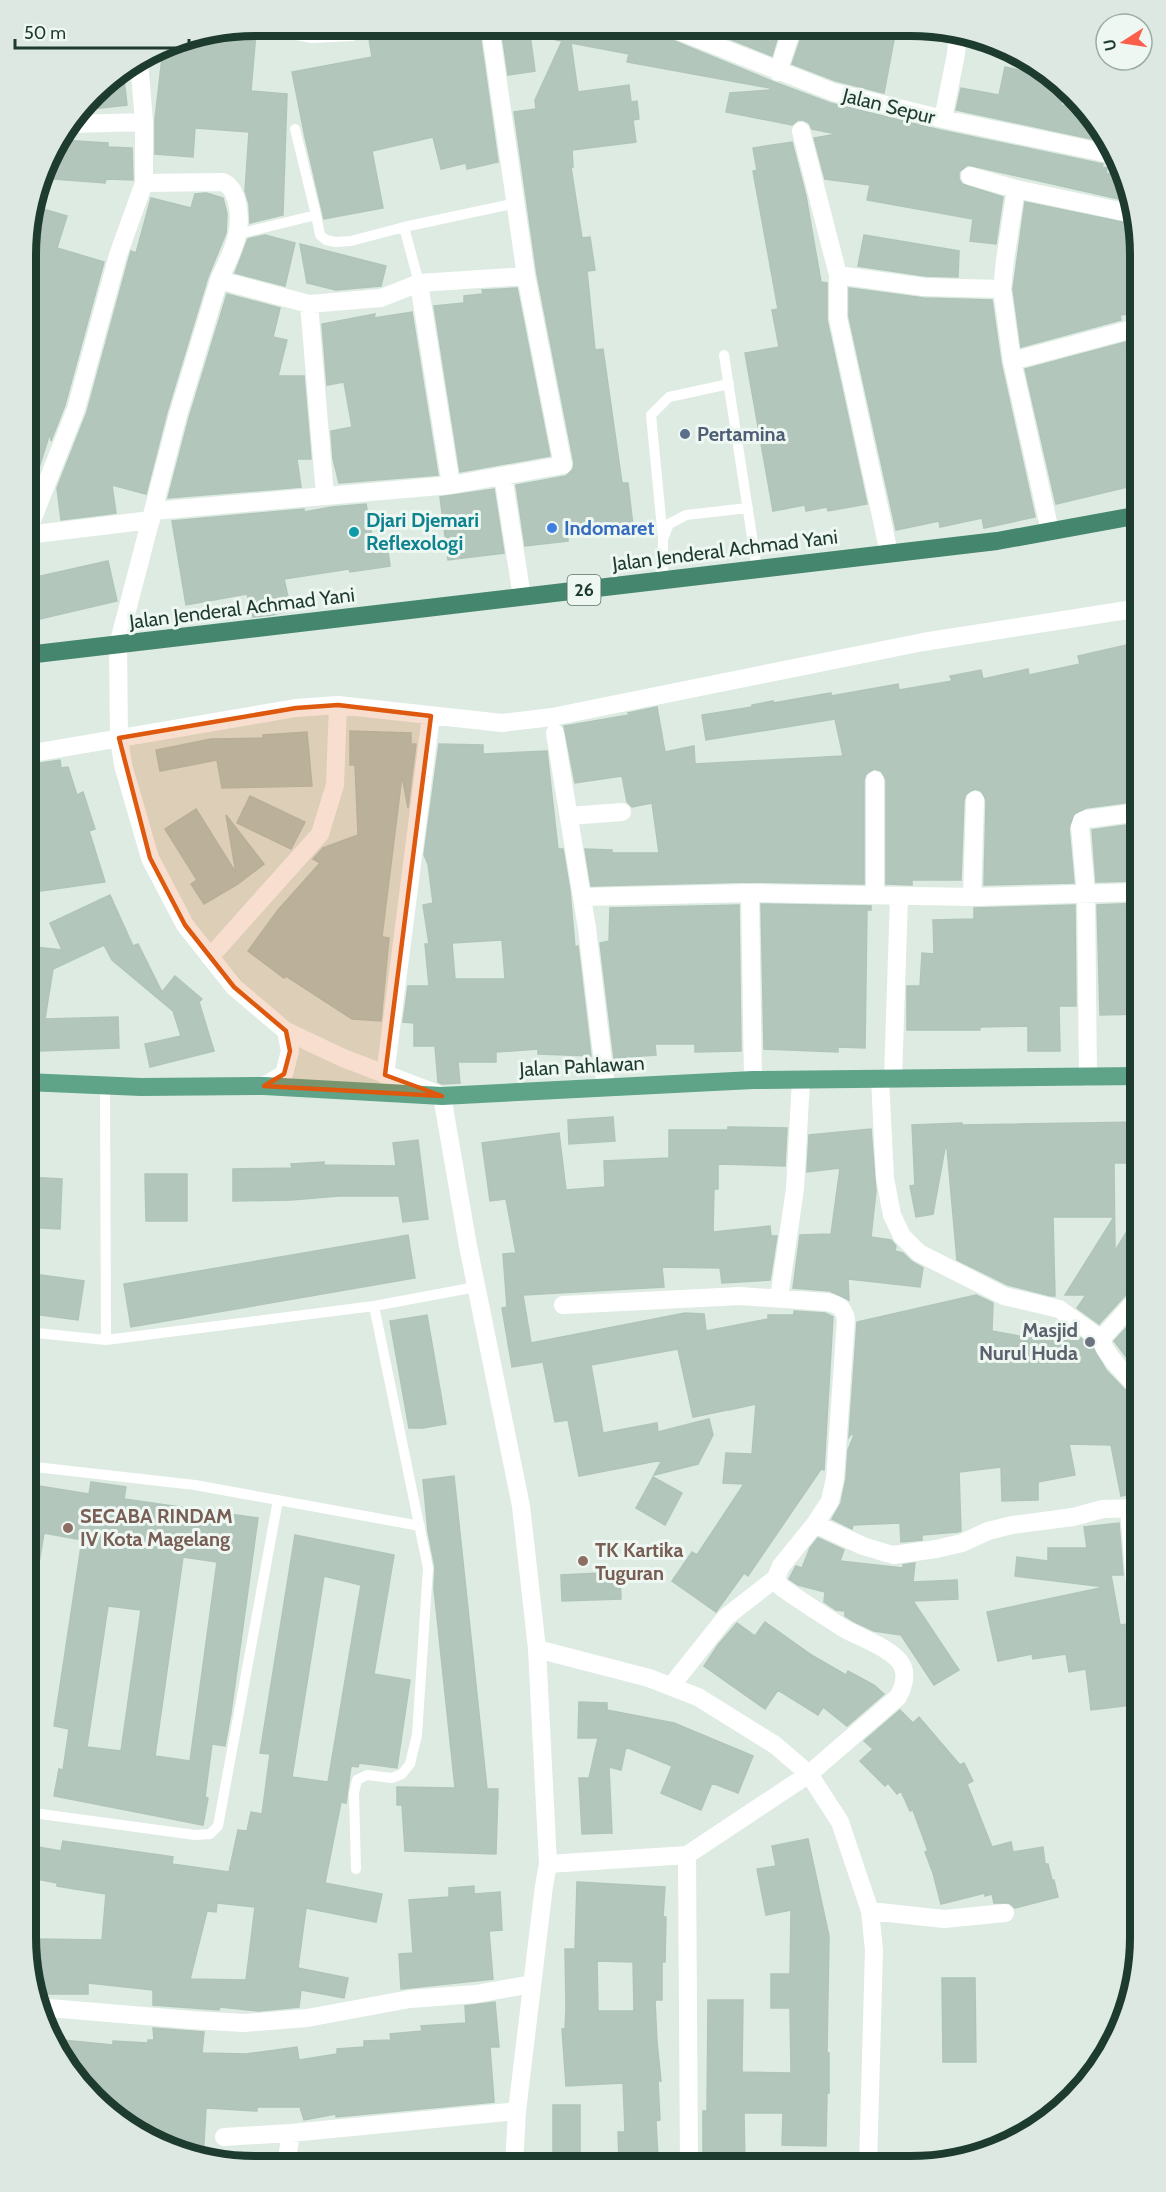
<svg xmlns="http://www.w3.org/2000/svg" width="1166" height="2192" viewBox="0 0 1166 2192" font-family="Cabin,sans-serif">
	<rect width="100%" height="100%" fill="#deebe3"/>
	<path fill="#b3c6bc" stroke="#b0c5b9" stroke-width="1.5" fill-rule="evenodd" d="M367,26h43l1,5 20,-4h48l19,135 -31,7 -1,-6 -25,6 -8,-32 -61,14 11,57 -59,11 -19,-82 -13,-65 80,-15z
		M501,27h28l6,44 -27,4z
		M542,27l116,1 -1,5 10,5 107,44 56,21 110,27 163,34 -1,3 5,1 -1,5 21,6 5,23 -164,-37 -9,7v7l3,5 41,13 -7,47 -26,-3 3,-22 -106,-19 3,-15 -45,-6 -11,-41 23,-4 -25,-5 -3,-6 -6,-3h-5l-6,5 -66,-13 4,-19 40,-3v-2l-143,-26 2,-8 -58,-11 7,49 51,-7 2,17 6,-1 2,18 -6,1 3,22 -64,8 1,17h-2l11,71 8,-1 5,33 -8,1 8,79 8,-1 19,134h6l5,43 -65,8v7l-43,5 -9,-61 50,-9 7,-7 1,-6 -37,-189 -23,-162 22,-3 -1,-9 27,-59 -21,-4z
		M702,28l78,1 -8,27z
		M820,29h76l-12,64 -48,-12 -44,-17 10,-29 19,3z
		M234,30l22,2 -5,59 36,3 -4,121 -33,8 -1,-19 -4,-13 4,-59 -54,-4 -2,29 -38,-3v-35l8,-70h4l1,-6z
		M1005,67l37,8 -1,8 23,5 -3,17 24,4 17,18 5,10 -1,5 -150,-32 5,-22 38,7z
		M123,70l4,35 -45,5 21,-27z
		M60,140l48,3v4l24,1 1,32 -27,-1 -1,4 -63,-5 7,-25z
		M792,142l14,54 15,86 6,1v37l40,184 -39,7 -1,-4 -21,4 -1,-6 -32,6 -28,-158 34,-6 -7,-37 6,-1 -25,-138 4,-1 -4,-22z
		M206,193l17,5 4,16 -1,19 -18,44 -41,135 -21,82 -34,-9 4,28 -55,7 -4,-32 30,-76 42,-154 2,-7 5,2 15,-55 40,10 4,-14z
		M1025,202l111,23 4,30v58l-20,2 1,5 -100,27 -8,-58z
		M33,206l34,10 -10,32 47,14 -39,143 -14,36 -1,-8 -19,60h-4v-268z
		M265,235l30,8 -10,43 -50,-13 13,-34z
		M864,235l95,16 -1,26 -33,-1 -67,-10z
		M300,244l86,22 -5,20 -45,4 -29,-7z
		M517,288l33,168 -90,16 -26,-166 30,-3v-7l19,-2 -1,-4z
		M849,288l75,10 68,2 9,63 34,154 -51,11 -2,-10 -42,9 -1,-6 -43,9 -47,-213z
		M227,294l53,14 -7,29 14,3 -9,36h26l7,83h-14l4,28 -133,11 21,-80z
		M412,312l26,163 -99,8 -6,-24 -2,-28 21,-4 -8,-45 -17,3 -5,-61 53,-10 -1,4z
		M1126,342l2,12 12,-3v127l-10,2 2,6 -76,18 -31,-135z
		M494,489l10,64 -56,7 -8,-63z
		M366,504l8,42 13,-2 3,22 -40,6 -1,-3 -65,10 7,31 -19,5 -19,2 -6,-23 -61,11 -14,-84 132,-12v3l28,-5z
		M108,561l9,40 -82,19 -8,-41z
		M1140,642v123l-3,1 1,35 -52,7 -12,6 -5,14 5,55 -90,2 2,-85 -5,-9 -6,-2 -9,5 -2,6 -3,80h-49v5l-26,-1v-104l-5,-9 -7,-2 -8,5 -2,6v104l-114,-2 -159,4 -6,-37 27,1v3h47l-7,-50 -20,4 -5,-5 -5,-26 -47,7 -11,-57 65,-11 -1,-2 29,-6 8,45 29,-6 1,18 148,-8 -8,-37 -129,21 -4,-25 50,-8v-2l21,-4v2l58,-10v3l67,-12 1,6 53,-9 -2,-5 31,-6 2,9 45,-10 1,6 51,-11 -2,-8z
		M350,731l61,2v11h5l-8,64 -6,-32 -20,161 7,1 -8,83 -29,-2 -66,-43 -2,2 -36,-27 30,-41 42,-47 -7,-4 10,-11 35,-13 -3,-70h-5z
		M307,732l5,54 -90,2 -5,-28 -57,11 -4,-21 55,-11 52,-1v-3z
		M439,744l44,1v9l64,-3 11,98h5l7,42 5,56 3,-1 13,110 -53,-2v-5l-42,3v10h-38l2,21 -18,1 -4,-2 -3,-36h-21v-23l-11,-1 5,-36h21l-4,-42h4l-6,-39 10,-2 -5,-39 -4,-9zM502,940l3,39h-50l-3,-36z
		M60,760l1,8 7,-1 9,28 6,-3 12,37 -6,2 16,51 -78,11v-128z
		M250,796l55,26 -14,27 -54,-26z
		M196,809l40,64 -10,-58 38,49 -26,20 -34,20 -13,-20 6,-4 -32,-51z
		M1140,823v58l-44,1 -4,-52z
		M110,895l23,51 5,-2 24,48 13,-16 27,23 -3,3 15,49 -64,16 -5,-23 36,-8 -8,-25 -61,-51 -8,-15 -51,24 -8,50 73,-2 1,31 -80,3 -2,15 -11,-1 1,-119 35,4 -12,-27z
		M1140,903v111l-40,1 -3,-110z
		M761,904l110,2v4h-4l-2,138 -27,-1v5l-74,-3z
		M739,905l2,146 -46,1v-8h-40l1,11 -42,3 -14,-115 9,-2 1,-33z
		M1075,905l1,101h-17l1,45h-32v-25l-48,1v3h-73v-44h13l2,-33 12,1 -1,-34 41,-1v-11z
		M613,1117l2,24 -46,3 -1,-24z
		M1140,1122v41h-26l1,88 25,-41v75l-8,3 -33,36 -22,-16 9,-13h-21l49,-78h-61l2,79h-4l-43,-11 -51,-25 -10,-112h-2l-12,66 -17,3 -6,-31 5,-1 -3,-60 50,-2v2z
		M728,1127l59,1 -2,38 -67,-2v25h-4l-1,43 57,-6 1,10h6l-7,44 -48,3 -2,-15 -58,-1 2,20 -141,8 8,48 154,-30 19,1 2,17 62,-12v-4h26v-4l31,2 8,4 -9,153 -3,-1 -73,107 -4,-3 -28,39 -44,-31 20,-29 5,3 47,-71 -21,-1 3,-30 26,1 4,-50 -27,6 1,-5 -3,5 -34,7 -15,-68 -87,16 12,68 54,-10 1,9 51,-13 4,16 -15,29 -44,11 8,-15 -83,16 -11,-56 -13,2 -12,-60 -31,5 -10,-59 5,-1 -4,-53 13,-1 -10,-54 -16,2 -8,-58 77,-10 7,57 39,-3 -1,-26 65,-3v-28h59z
		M871,1129l5,62 -5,46 20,3 5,6 -1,5 8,2 8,8 12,7 -3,19 -72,-8 1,21 -19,-9 -37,-3 7,-53 31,-1 9,-66 -33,4 2,-37z
		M418,1140l10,79 -25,3 -4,-26h-60l-48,4 -58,1v-32l59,-1 -1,-4 33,-2v3l72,1 -3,-23z
		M145,1174h42v47h-41z
		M26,1177l36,2 -2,50 -34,-2z
		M408,1235l7,43 -284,49 -7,-43z
		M26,1273l58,8 -6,39 -52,-7z
		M976,1295l17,8 -1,28 32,6 8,-11 20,14 11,-14 29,20 14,24 28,29 -3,5 9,3v21l-9,30 9,-2v36l-19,4 -10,-51 -42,-1 6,31 -37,7v18l-36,1 -1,-34 -42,5 2,59 -3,1 -36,3v5l-21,2 -1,-19 -47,2 -1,4 -20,-10 9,-16 5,-24 2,-29 6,-15 -3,-1 -2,3 8,-115z
		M1140,1313v50l-6,4 -20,-26z
		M427,1315l19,109 -23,4h-14l-19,-107z
		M454,1476l33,313h11l-2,65 -91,-3 -3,-46h-5v-18l58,1 -21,-199 1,-22 -7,-35 -5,-52z
		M653,1477l29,16 -17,32 -29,-17z
		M91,1482l35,5 -2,12 134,19 -27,195 -6,33 -13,-2 -7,53 3,1 -5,27 -149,-29 5,-27 4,1 6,-41 -15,-3 28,-186 -38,-7 -8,47h-10v-96l63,10zM183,1557l34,5 -27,199 -35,-5zM108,1606l33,4 -20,141 -34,-4z
		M1119,1523l4,52h-12l9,50 7,-1 2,23 2,6 7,4 2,17 -3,1 3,29 -49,6 -5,-41 -17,3 -3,-18 -33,5 -1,-5 -34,7 -11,-49 118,-25 -90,-11 2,-19 31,4v-13h39l-3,-21z
		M295,1535l99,20 -20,119 36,6 -13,88 -38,-5 -1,4 -7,-1 -5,37 -5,-1 -16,81 57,11 -6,28 -70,-14 -8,60 50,10 -4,20 -43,-8 -2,17 -40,4 -39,-4 -1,3 -66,-5v-15l-65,-7v11h-53l-5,-28h5l1,-27 66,1 4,-46 -49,-8v-3l-31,-6v-32l35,6 2,-10 110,16 -1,7 57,8 9,-42 9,1 4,-19 11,2 8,-60 -10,-1zM324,1576l37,9 -33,197 -36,-5zM217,1903l38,4 -9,73 -56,-1 17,-68 9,1z
		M818,1538l26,12 -4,11 63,7v-3l12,-2 -2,19 44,-2 1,19 -45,2 46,69 -25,15 -33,-50 -27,-4 -19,-9 -10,-6v-5l-9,-1 -12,-8 1,-10 -27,-7 -9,-6 7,-13 6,2 8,-20z
		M620,1572l1,27 -59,2 -1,-26z
		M765,1622l48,34 33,19 2,-4 26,14 10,9 -37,32 -24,-19 -5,8 -40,-25 -13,19 -61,-43 14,-21 19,-22 18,13z
		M579,1702l28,1v7l67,13 79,33 -15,37 -26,-10 -11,27 -40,-17 11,-27 -46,-19 -5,23 -12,-3 3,66 -30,1 -3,-56h10l9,-40h-20z
		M900,1710l13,13 6,-6 41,48 4,-2 9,18 -6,3 25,63 19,-5 2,10 30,-5 2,17h3l4,16h2l4,17 -43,11 -6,-5h-15l-2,-9 -7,2v-3l-44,11 -8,-31 -8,-21 3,-1 -15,-41 -3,1 -9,-20 -4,3 -9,-11 -3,3 -25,-25 13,-12 -9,-8z
		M808,1839l21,97 -2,117h2v40h-2l-1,53 -44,-1 1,-32h-39l1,53h-42v-55h4l1,-111h35l-1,72 49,1 -1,-65h-19v-34h19l1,-64 -25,5 -9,-46 19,-3 -4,-20z
		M577,1882l88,5 -2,30h3l-1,45h-3v38h-7l2,42 4,39h-3l2,39 -4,1 2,38 -39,2 -1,-29h7l-2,-49 -57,3 -4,-57h3l1,-21 -1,-59h10zM597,1961l36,1 1,49h-36z
		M474,1886v8l26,-2 2,38 -13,1 4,48 -92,10 -2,-35 14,-1 -4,-53 40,-3v-9z
		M942,1978h33l1,84h-33z
		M495,2002l4,45h-9l4,55 -158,15v-3l-32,6 -4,-13h-43v4l-51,-3 -3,51 -36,-10 -63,-39 -40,-45 -13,-26 62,6v-4l35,2v-3h6l-1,-12 51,4 -2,21 44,1 51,-7 2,13 38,-6v-5l27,-2v-6l27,-1 -1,-6 32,-3 -1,-5 45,-3 -1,-17z
		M553,2105h27v61l-27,-1z"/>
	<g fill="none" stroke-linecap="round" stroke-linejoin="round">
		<path stroke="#fff" stroke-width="10" d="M316,215l4,20 6,5 9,2 16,-1 53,-14 112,-24
			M404,227l15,56
			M238,234l78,-19 -21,-86
			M724,355l33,214
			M663,539l-12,-124 18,-18 60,-13
			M663,580v-41l6,-15 17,-9 62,-7
			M105,1085l1,255
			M26,1332l80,8 268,-34
			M26,1466l169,19 225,41
			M26,1812l169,23 15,-1 8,-8 60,-326
			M356,1869l-2,-76 3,-13 10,-5 25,3 10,-4 8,-10 7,-29 11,-167 -54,-262 102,-19"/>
		<path stroke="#fff" stroke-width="18" d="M273,26l38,8 41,-2
			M671,28l162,64 110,27 172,36
			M778,72l14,-43
			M943,119l13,-65 2,-23
			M72,124l72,-2
			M801,131l37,144v43l51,235
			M970,176l46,13
			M144,183l79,-1c16,7 18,37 14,53 -3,15 -12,31 -18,45
			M838,275l86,12 78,2
			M419,283l32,202
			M309,304l16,191
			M1012,361l128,-34
			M503,476l19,121
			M153,511l298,-26 112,-20 -37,-189 -36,-249
			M1050,531l-38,-170 -10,-72 3,-29 11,-71 118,25
			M27,533l49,-124 42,-154 26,-72v-61l-5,-61
			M27,535l124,-15
			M118,645l60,-230 41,-135 90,24 72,-6 38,-15 107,-7
			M555,733l32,195 19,159
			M27,754l269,-46 42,-3 164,18 50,-6 371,-75 217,-34
			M875,780v115
			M569,816l53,-4
			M750,893l3,187
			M582,897l168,-4 222,4 168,-5
			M972,897l3,-97
			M210,957l110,-123 15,-49 3,-80
			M385,1075l46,-359
			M1088,1077l-2,-184 -6,-66 2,-6 5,-2 53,-7
			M893,1078l6,-181
			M880,1079l5,99 7,37 10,21 17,17 85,43 55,13 42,30 4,10 10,14 25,27
			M779,1298l16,-109 6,-109
			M563,1305l177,-9 87,6c12,3 16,5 19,17l-11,159 -5,23 -15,23
			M1101,1339l39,-43
			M1129,1509l11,137
			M537,1649l112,29 49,19 77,48 34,29 31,48 30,89 4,39 -6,216
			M671,1686l55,-69 50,-39
			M687,1855l2,311
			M548,1864l139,-9 122,-81 89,-77c5,-9 9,-22 4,-32 -8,-16 -44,-28 -59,-37 -21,-14 -43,-27 -63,-42l-4,-8 5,-12 34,-42 48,22 30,9 43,-6 26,-6 26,-12 24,-6 61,-8 30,-8 37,-1
			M870,1911l74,8 61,-6
			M37,2007l155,13 52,3 63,-5 103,-19 66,-5 56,-10
			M224,2137l67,-4 226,-22
			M286,2165l5,-32"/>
		<path stroke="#fff" stroke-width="18" d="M442,1096l26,150 53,260 16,143 11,215 -4,22 -27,225 -3,54"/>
		<path stroke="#fff" stroke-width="18" d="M118,645l1,93 4,27 27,93 35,67 49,62 52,44 57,27 92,35
			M264,1086l20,-12 6,-23 -4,-20"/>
		<path stroke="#5fa489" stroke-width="18" d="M26,1082l115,5 123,-1 178,10 311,-16 387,-4"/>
		<path stroke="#44866e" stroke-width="18" d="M27,655l970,-114 143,-26"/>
	</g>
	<path fill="#de580e" fill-opacity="0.2" stroke="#de580e" stroke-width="4.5" stroke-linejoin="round" d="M338,705l93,11 -46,359 57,21 -178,-10 20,-12 6,-23 -4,-20 -52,-44 -49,-62 -35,-67 -31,-120 177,-30z"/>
	<circle fill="#5c6f8a" stroke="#eef7f2" stroke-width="2" cx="685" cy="434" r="6"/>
	<circle fill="#3f7fe0" stroke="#eef7f2" stroke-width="2" cx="552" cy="528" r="6"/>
	<circle fill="#0f9aa8" stroke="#eef7f2" stroke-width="2" cx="354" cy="532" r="6"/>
	<circle fill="#6b7280" stroke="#eef7f2" stroke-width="2" cx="1090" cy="1342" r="6"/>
	<g fill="#8d6e63" stroke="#eef7f2" stroke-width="2">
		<circle cx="68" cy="1528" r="6"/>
		<circle cx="583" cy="1561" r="6"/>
	</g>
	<g text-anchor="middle" stroke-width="6" stroke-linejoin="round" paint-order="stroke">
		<rect fill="#eef7f2" stroke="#5c736a" stroke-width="1.5" x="567.5" y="575" width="33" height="30" rx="4.5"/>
		<g font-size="18" font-weight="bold" fill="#1e3b30">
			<text x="584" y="596">26</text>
		</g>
		<g font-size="20" fill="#1e3b30" stroke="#eef7f2">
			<text transform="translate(889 106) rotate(14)" y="7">Jalan Sepur</text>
			<text transform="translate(725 550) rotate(-7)" y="7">Jalan Jenderal Achmad Yani</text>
			<text transform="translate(242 608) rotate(-7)" y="7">Jalan Jenderal Achmad Yani</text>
			<text transform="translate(582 1066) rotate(-3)" y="7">Jalan Pahlawan</text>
		</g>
		<g font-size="20" font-weight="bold" fill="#4e5e75" stroke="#eef7f2" text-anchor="start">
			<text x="697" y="441">Pertamina</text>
		</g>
		<g font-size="20" font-weight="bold" fill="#0d838f" stroke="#eef7f2" text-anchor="start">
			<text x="366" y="527">Djari Djemari<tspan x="366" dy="23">Reflexologi</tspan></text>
		</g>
		<g font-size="20" font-weight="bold" fill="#366cbe" stroke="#eef7f2" text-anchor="start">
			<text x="564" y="535">Indomaret</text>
		</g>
		<g font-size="20" font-weight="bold" fill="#5b616d" stroke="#eef7f2" text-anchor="end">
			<text x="1078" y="1337">Masjid<tspan x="1078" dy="23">Nurul Huda</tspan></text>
		</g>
		<g font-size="20" font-weight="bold" fill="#785e54" stroke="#eef7f2" text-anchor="start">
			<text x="80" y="1523">SECABA RINDAM<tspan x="80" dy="23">IV Kota Magelang</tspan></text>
			<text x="595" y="1557">TK Kartika<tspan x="595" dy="23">Tuguran</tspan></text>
		</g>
	</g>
	<path d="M0 0H1166V2192H0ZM255 36H911A219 219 0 0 1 1130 255V1937A219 219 0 0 1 911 2156H255A219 219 0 0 1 36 1937V255A219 219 0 0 1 255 36Z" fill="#dde8e2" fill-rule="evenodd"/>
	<path fill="none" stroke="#1e3b30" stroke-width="8" d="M255 36H911A219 219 0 0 1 1130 255V1937A219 219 0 0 1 911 2156H255A219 219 0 0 1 36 1937V255A219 219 0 0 1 255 36Z"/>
	<g transform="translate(1124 42) rotate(258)"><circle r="28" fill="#eef7f2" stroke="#9baca4" stroke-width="1.5"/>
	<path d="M0-4.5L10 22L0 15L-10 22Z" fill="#fb5e4b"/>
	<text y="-9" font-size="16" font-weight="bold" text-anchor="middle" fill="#1e3b30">U</text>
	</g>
	<path d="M15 39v9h174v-9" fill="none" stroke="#1e3b30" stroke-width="3"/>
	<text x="24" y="39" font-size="18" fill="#1e3b30" stroke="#eef7f2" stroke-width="4.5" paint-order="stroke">50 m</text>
</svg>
